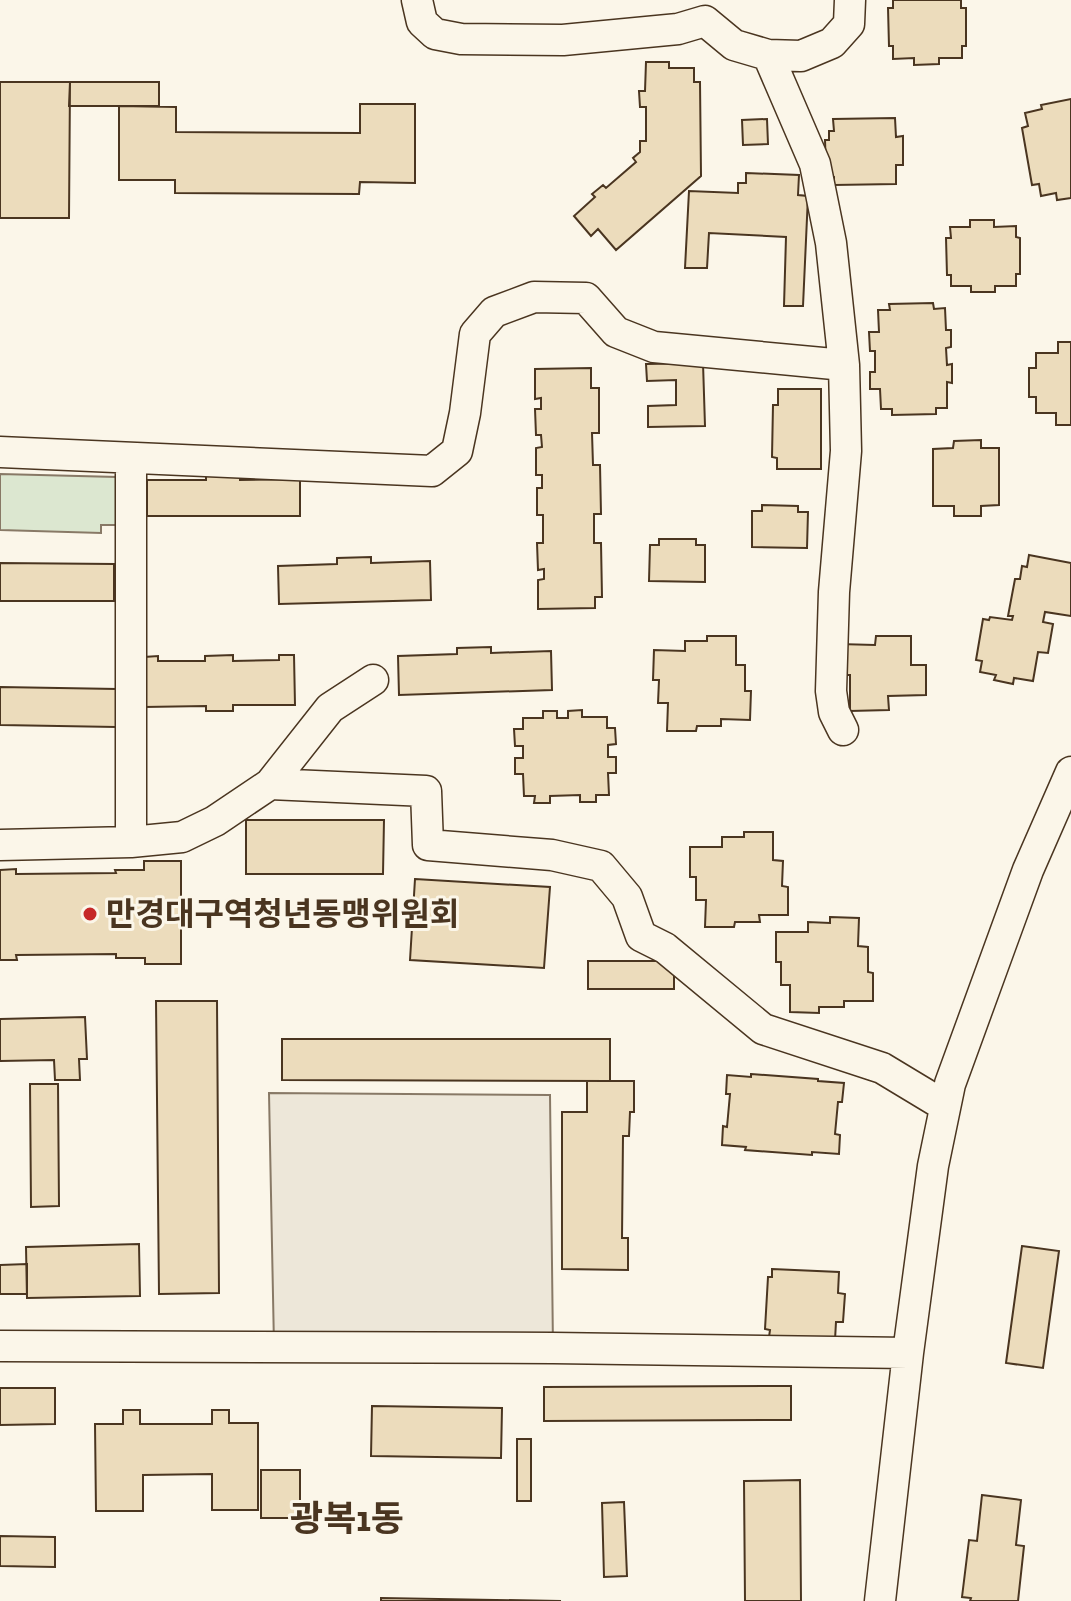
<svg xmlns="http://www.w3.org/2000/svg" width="1071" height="1601" viewBox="0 0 1071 1601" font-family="'Zilla Slab','Noto Sans KR',serif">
	<rect width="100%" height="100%" fill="#fbf6e9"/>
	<path fill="#dce7d0" stroke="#887966" stroke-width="2" d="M0,474l117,3 -1,48h-15v8l-101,-3z"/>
	<path fill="#ede7d9" stroke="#887966" stroke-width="2" d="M269,1093l281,2 3,253 -279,-2z"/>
	<path fill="#ecdcbc" stroke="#4a3520" stroke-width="2" d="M893,0h68v8h5v38h-4v12h-23v6l-25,1v-7l-21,1v-13h-4l-1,-38h5z
		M646,62h23v6h25v14h6l1,94 -85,74 -18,-21 -7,7 -17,-20 21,-19 -3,-3 11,-9 3,3 30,-26 -3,-4 7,-6v-11h6v-34h-6l-1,-16h6z
		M0,82h70l-1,136h-69z
		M70,82h89v24h-90z
		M1071,99v99l-14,2 -1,-7 -15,3 -2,-12 -7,1 -10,-57 6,-2 -3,-13 17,-4 -1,-4z
		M360,104h55v79l-55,-1 -1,12 -184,-1v-13h-56v-74l57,1v25l184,1z
		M895,118l1,19 7,-1v29h-7v19l-62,1v-8l-4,-1 -4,-7 -1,-29h4v-9h5l-1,-12z
		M767,119l1,25 -25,1 -1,-25z
		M746,173l53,2 -1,20 10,1 -5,110h-19l2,-69 -77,-4 -2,35h-22l4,-77 49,2v-10h8z
		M970,220h24v7l22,-1v11l4,1v36h-4v12h-21v6h-24v-6h-20v-11h-4l-1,-37h5l-1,-11h20z
		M933,303l1,6 11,-1 1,22h5v17l-5,1 1,17 5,-1v19l-5,-1v26h-11v6l-44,1v-6h-11l-1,-20h-10v-17h5v-21h-5l-1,-19h10l-1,-22h12l-1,-6z
		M1058,342h13v83h-15v-12h-20v-16h-7v-29h7v-15h22z
		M703,363l2,63 -57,1v-21l28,-1v-25l-29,1 -1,-17z
		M591,368v20h8v45h-7l1,32h7l1,49h-7v29h7l1,54h-7v11l-57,1v-29l6,-1v-10l-6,1 -1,-27h6v-28h-6v-27h5v-13h-6v-27l6,-1 -1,-12h-5l-1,-26h6v-11l-6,1v-30z
		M778,389h43v80h-44v-11l-5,-1 1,-52h5z
		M981,440v8h18v57l-18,1v10h-27v-10h-21v-57l20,-1 1,-7z
		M206,473h34v7l60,-1v37h-153v-36h59z
		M762,505l36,1v6h10l-1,36 -55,-1v-36h10z
		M659,539h37v6h9v37l-56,-1 1,-36h9z
		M1029,555l42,8v53l-26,-4 -2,10 10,2 -5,29 -10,-1 -5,29 -19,-3 -1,6 -19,-4 2,-5 -16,-3 2,-11 -6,-1 7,-41 6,1 1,-3 22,3 1,-4h-5l7,-37h5l2,-13 5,1z
		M371,557v6l59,-2 1,39 -152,4 -1,-38 59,-2v-6z
		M0,563l114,1v37h-114z
		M707,636h29v29h9v26h6l-1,29 -29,-1v7h-24l-1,5h-29l1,-28h-10l1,-23h-6l1,-30 31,1v-10h22z
		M876,636h35v29h15v30l-38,1 1,14 -39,1v-36h-11v-31l36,1z
		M491,647v6l60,-2 1,39 -153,5 -1,-39 59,-2v-6z
		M233,655v6l46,-1v-5h15l1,50h-62v6h-27v-5l-62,1v-50l14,-1v5h47v-5z
		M0,687l117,2 -1,38 -116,-2z
		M582,710v7h25v11h8l1,16 -8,1v12h8v16h-8l1,22h-13v7h-16v-7l-30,1v7h-16l1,-7h-11l-1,-22h-8v-16h8v-12h-8l-1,-17h9v-11h20v-7h14v7h11v-7z
		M246,820h138l-1,54h-137z
		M744,832h29v28l10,1 -1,25 6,1v28h-29l1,7h-25l-1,5h-29l1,-27h-10v-23h-6v-30h32v-10h22z
		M144,861h37v103h-36v-6h-29v-4l-100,1 1,5h-17v-90l16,-1v5l100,-1 -1,-3h29z
		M415,879l135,8 -6,81 -134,-8z
		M830,917l29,1 -1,28 10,1v25l5,1v28h-29v6h-25v6l-29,-1v-27h-9v-23h-5v-30h32v-10l22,1z
		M588,961h86v28h-86z
		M156,1001h61l2,292 -60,1z
		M85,1017l2,42h-8l1,21h-25l-1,-20 -54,1v-42z
		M282,1039h328v42l-328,-1z
		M751,1074l67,5v2l26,2 -2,19h-4l-3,32 5,1 -1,19 -27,-2v3l-67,-5 1,-3 -24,-2 1,-19 4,1 3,-33h-4l1,-19 24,2z
		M587,1081h47v31h-4l-1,24h-6l-1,102h6v32l-66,-1v-157h25z
		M30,1084h28l1,122 -28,1z
		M139,1244l1,52 -113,2 -1,-51z
		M1022,1246l37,5 -16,117 -37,-5z
		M27,1264v30h-27v-29z
		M772,1269l67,3 -1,21 7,1 -2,28h-7l-1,18 -66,-3 1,-7 -5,-1 3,-52h4z
		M791,1386v34l-247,1v-34z
		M0,1388h55v36l-55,1z
		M372,1406l130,2 -1,50 -130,-2z
		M123,1410h17v14h72v-14h17v13h29v87h-46v-36l-69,1v36h-47l-1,-87h28z
		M517,1439h14v62h-14z
		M261,1470h39v48h-39z
		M800,1480l1,121h-56l-1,-120z
		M982,1495l39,5 -5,45 8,1 -6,55h-48l1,-3 -9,-1 7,-57 8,1z
		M624,1502l3,74 -23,1 -2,-74z
		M0,1536l55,1v30l-55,-1z
		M381,1598l180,3h-180z"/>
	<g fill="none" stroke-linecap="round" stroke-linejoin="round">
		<g stroke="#4a3520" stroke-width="33">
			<path id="minor" d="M417,0l5,22 13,12 26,5 102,1 115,-11 27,-8 29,24 34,10 33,1 31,-13 17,-19 1,-24
				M768,55l47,109 16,79 13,122 2,86 -12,141 -3,99 3,21 9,18
				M0,452l432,19 25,-20 8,-38 10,-79 19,-22 40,-15 52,1 30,34 38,15 190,18
				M131,458v384
				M270,784l156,7 2,54 124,10 49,11 26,31 14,39 24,12 98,81 119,39 63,38
				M0,845l131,-3 51,-5 33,-16 55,-37 60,-76 43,-28
				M0,1346l553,2 355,5
				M880,1601l28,-248 25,-187 17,-82 78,-214 43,-98"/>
		</g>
		<use href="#minor" stroke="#fbf6e9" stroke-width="30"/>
	</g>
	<circle fill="#c62828" stroke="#fbf6e9" stroke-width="3" cx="90" cy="914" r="8"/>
	<g text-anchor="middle" stroke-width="6" stroke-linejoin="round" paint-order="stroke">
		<g font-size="32" font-weight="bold" fill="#4a3520" stroke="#fbf6e9" text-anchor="start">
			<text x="106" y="925">만경대구역청년동맹위원회</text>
		</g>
		<g font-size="36" font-weight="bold" fill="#4a3520" stroke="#fbf6e9">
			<text x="347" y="1531">광복1동</text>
		</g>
	</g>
</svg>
